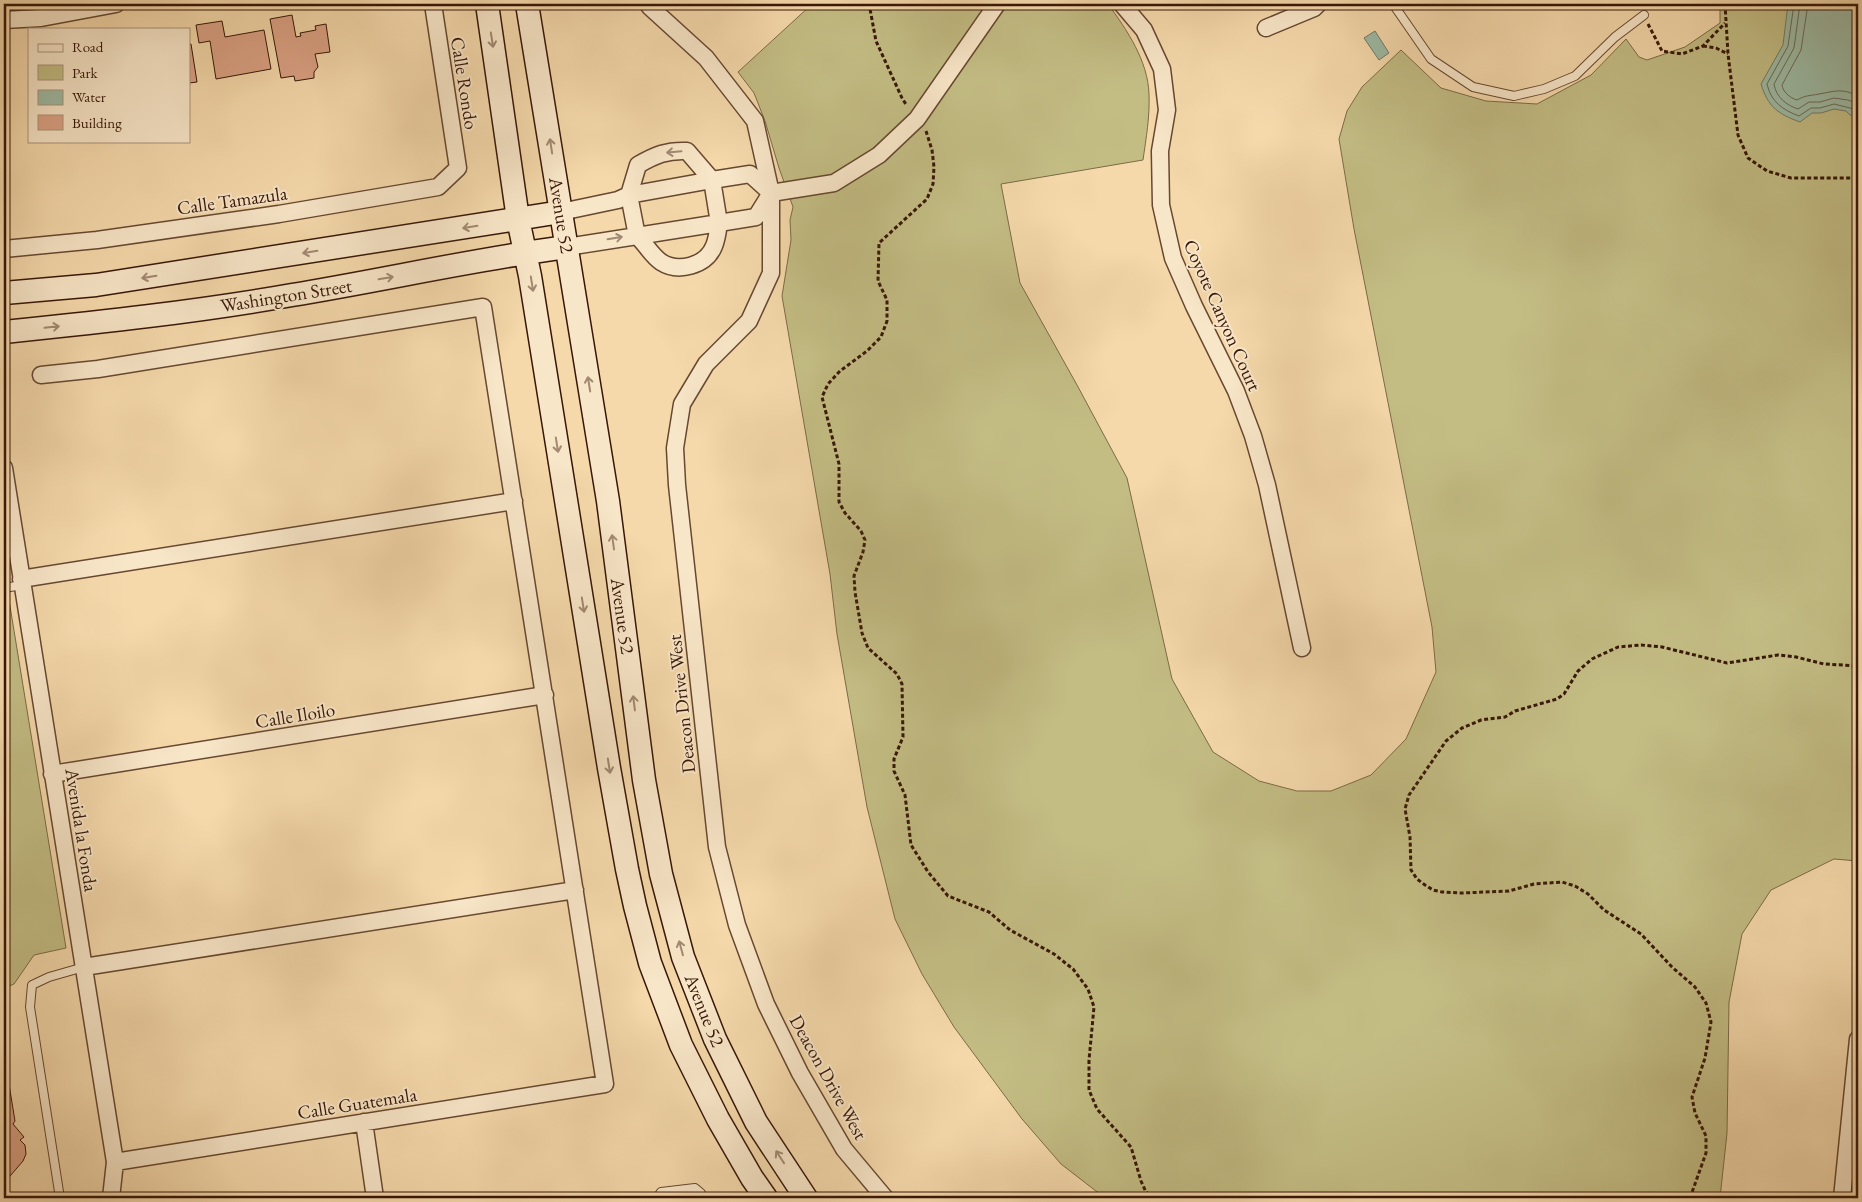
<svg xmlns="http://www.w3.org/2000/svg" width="1862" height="1202" viewBox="0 0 1862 1202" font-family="'EB Garamond',serif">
	<rect width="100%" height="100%" fill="#f5d9ab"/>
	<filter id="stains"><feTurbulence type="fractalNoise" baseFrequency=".004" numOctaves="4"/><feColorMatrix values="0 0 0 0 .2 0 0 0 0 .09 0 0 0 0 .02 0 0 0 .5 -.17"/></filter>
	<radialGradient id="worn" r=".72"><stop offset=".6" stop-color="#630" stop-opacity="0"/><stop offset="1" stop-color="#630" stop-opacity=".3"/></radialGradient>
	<path fill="#c3bd84" stroke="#7e6a46" d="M809,4h299c19,26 40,57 41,90 1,22 -3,45 -6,66l-142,24 19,99 57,102 50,93 45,201 41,73 46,29 38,10h34l40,-16 35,-36 30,-67 -4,-45 -78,-398 -15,-90 8,-28 15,-24 39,-37 40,38 45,13 51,3 54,-29 35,-36 13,18 8,3 38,-13 35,-24v-19h138v857l-24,-2 -63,31 -29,44 -13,68 -2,131 -7,65h-615l-44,-34 -39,-45 -68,-92 -32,-53 -27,-55 -28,-112 -30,-173 -7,-60 -48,-278 9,-56 -1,-20 3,-13 -14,-39 -14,-47 -11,-28 -16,-21 72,-66z
		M4,594h4l58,354 -32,7 -20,29 -10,4z"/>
	<path fill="#9dbba5" stroke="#757966" d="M1788,4h64l6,20v91h-8l-4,-4 -12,-2 -13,4h-9l-12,9c-22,-8 -32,-15 -39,-38l22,-39z
		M1375,31l14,22 -10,7 -15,-22z"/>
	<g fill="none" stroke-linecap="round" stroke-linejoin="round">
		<path stroke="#6a6956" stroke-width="1" d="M1794,4l-6,42 -21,38c4,18 16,26 32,32l12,-8h9l14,-4 24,6
			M1800,4l-6,44 -20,36c2,13 12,21 24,25l11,-7h11l14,-4 14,2 10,4
			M1808,4l-7,46 -19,35c1,7 8,13 15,15 9,-5 12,-4 22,-6 17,-3 23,-6 39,2"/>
	</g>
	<path fill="#dba285" stroke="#381708" d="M292,15l4,22 5,-1 -1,-3 16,-3 -1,-4 11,-2 4,28 -15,2 3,13 -4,5v6l-19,3 -1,-5 -13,2 -11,-59z
		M222,21l3,16 39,-7 7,39 -55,10 -6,-38 -11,2 -3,-18z
		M189,44h2l6,38 -8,1z
		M4,1054l11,67 -2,3 11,13 -4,3 5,5 1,9 -3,7 -19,22z"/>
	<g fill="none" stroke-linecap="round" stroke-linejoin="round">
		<g stroke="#674831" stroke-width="10">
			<path id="service" d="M1393,4l38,55 42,28 41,9 30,-7 31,-13 40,-39 29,-22
				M4,588l18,-3
				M60,1198l-30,-191 2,-22 17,-8 35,-10
				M657,1198l4,-6 34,-4 6,5 2,5"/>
		</g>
		<g stroke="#674831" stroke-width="19">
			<path id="minor" d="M648,4l2,3 56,51 49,63 16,72v80l-22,48 -43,43 -24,40 -7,44 2,37 40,362 20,78 29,79 34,69 44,76 41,49
				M1122,4l22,26 18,39 5,41 -7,41 1,54 12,53 21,48 42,85 17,45 14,49 35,163
				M4,20l37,-2 75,-14
				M1266,28l48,-20 4,-4
				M712,180l7,43 -82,13 -8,-41z
				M561,212l57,-12 11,-5 9,-30c17,-10 29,-15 49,-14l25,29 38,-6 21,19
				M567,247l70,-11c8,7 14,19 24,26 17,11 45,4 53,-16 3,-7 4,-16 5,-23l37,-6 15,-24 63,-10 45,-28 38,-36 80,-115
				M4,249l93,-9 182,-26 159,-27 20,-19 -25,-164
				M41,375l57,-6 385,-62 122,777 -490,78
				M4,468l111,694 -4,36
				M21,579l493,-78
				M52,774l493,-79
				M84,967l491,-77
				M364,1122l11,76
				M1842,1198l16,-159"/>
		</g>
		<g stroke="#381708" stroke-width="25">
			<path id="secondary" d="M487,4l31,215 12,57 79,492 18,101 8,37 15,57 31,82 37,74 34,59 14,20
				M527,4l81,497 36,279 17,94 22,83 32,82 41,83 50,76
				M4,293l92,-8 465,-73
				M4,332c96,-10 192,-20 288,-37 92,-15 183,-36 275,-48"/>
		</g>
		<path stroke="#381708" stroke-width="3" stroke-dasharray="4 2.5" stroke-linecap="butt" d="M867,4l3,5 6,32 26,57 5,8
			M1725,4l3,50 10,81 10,23 19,13 24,7h67
			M1648,24l14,27 20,3 21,-8 22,-23
			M1703,46l13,2 12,6
			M926,131l6,19 2,17 -1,17 -6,15 -48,44 -1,38 9,19v21l-6,16 -14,14 -27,20 -12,13 -6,13 17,67v38l6,11 16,18 4,9 -2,12 -9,24 1,16 7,41 6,15 29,26 5,10 1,53 -9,22v12l11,24 6,50 17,27 20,24 41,16 21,18 44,24 19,15 15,20 6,18 -5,53v30l8,19 34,38 10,34 5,11 7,6
			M1690,1198l16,-45v-17l-11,-23 -3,-16 13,-39 6,-36 -5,-19 -11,-16 -23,-20 -31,-33 -37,-24 -16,-16 -13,-8 -13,-4 -28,2 -25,7 -47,2 -20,-1 -9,-2 -8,-5 -8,-6 -6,-9 -1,-33 -5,-28 4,-14 37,-54 16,-13 19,-8 24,-3 10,-6 42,-12 7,-5 14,-23 14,-12 26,-12 23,-2 21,2 65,16 51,-8 18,2 28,7 34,2"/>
		<use href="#service" stroke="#f8e6c8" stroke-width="8"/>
		<use href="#minor" stroke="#f8e6c8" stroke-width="16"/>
		<use href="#secondary" stroke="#f8e6c8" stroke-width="22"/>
	</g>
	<defs><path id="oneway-shaft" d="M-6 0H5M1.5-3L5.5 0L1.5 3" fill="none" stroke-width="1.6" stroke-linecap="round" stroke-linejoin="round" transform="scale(1.25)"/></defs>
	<g stroke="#a28972">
		<use href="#oneway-shaft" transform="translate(492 40) rotate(81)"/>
		<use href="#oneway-shaft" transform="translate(551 146) rotate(-99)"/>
		<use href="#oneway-shaft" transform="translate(674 152) rotate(175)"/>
		<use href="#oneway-shaft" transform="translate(470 227) rotate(171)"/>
		<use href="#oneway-shaft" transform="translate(615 238) rotate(-9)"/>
		<use href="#oneway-shaft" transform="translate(310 252) rotate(171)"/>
		<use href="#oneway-shaft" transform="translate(149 277) rotate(171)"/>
		<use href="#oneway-shaft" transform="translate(386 278) rotate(-10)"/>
		<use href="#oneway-shaft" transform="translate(532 284) rotate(81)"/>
		<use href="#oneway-shaft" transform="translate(52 327) rotate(-6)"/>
		<use href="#oneway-shaft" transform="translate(589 384) rotate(-99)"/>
		<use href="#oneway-shaft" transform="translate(557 445) rotate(81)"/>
		<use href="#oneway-shaft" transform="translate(613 542) rotate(-98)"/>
		<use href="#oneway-shaft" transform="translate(583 605) rotate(81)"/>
		<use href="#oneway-shaft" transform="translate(634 703) rotate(-97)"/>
		<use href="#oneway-shaft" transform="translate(609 766) rotate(81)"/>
		<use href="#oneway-shaft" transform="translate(681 948) rotate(-105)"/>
		<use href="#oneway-shaft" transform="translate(780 1157) rotate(-123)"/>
	</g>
	<g text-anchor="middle" stroke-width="4" stroke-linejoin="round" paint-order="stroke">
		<g font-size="19" fill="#381708" stroke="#f8e6c8">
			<text transform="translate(465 83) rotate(81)" y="7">Calle Rondo</text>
			<text transform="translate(232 200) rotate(-8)" y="7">Calle Tamazula</text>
			<text transform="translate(562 215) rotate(81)" y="7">Avenue 52</text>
			<text transform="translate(286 295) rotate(-9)" y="7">Washington Street</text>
			<text transform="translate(1223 315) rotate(66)" y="7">Coyote Canyon Court</text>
			<text transform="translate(623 616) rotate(82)" y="7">Avenue 52</text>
			<text transform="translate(681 704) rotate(-96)" y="7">Deacon Drive West</text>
			<text transform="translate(295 715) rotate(-9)" y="7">Calle Iloilo</text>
			<text transform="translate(82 830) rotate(81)" y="7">Avenida la Fonda</text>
			<text transform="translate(705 1010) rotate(68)" y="7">Avenue 52</text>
			<text transform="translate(829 1077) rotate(61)" y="7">Deacon Drive West</text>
			<text transform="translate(357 1103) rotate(-9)" y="7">Calle Guatemala</text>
		</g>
	</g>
	<rect width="1862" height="1202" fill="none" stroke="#f5d9ab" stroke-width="20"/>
	<rect x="5" y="5" width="1852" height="1192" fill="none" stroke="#381708" stroke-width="2.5"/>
	<rect x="10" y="10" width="1842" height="1182" fill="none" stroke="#381708"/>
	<rect x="28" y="28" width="162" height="115" fill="#f8e6c8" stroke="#ab937b"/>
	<rect x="38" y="44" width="25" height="8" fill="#f8e6c8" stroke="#ab937b"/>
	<text x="72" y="52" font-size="15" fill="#381708">Road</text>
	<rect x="38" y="65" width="25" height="15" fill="#c3bd84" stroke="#ab937b"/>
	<text x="72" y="78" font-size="15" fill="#381708">Park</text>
	<rect x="38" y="90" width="25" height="15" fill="#9dbba5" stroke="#ab937b"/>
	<text x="72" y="102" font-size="15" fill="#381708">Water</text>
	<rect x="38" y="115" width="25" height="15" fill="#dba285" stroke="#ab937b"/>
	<text x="72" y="128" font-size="15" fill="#381708">Building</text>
	<rect width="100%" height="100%" filter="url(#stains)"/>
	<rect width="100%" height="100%" fill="url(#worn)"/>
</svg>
